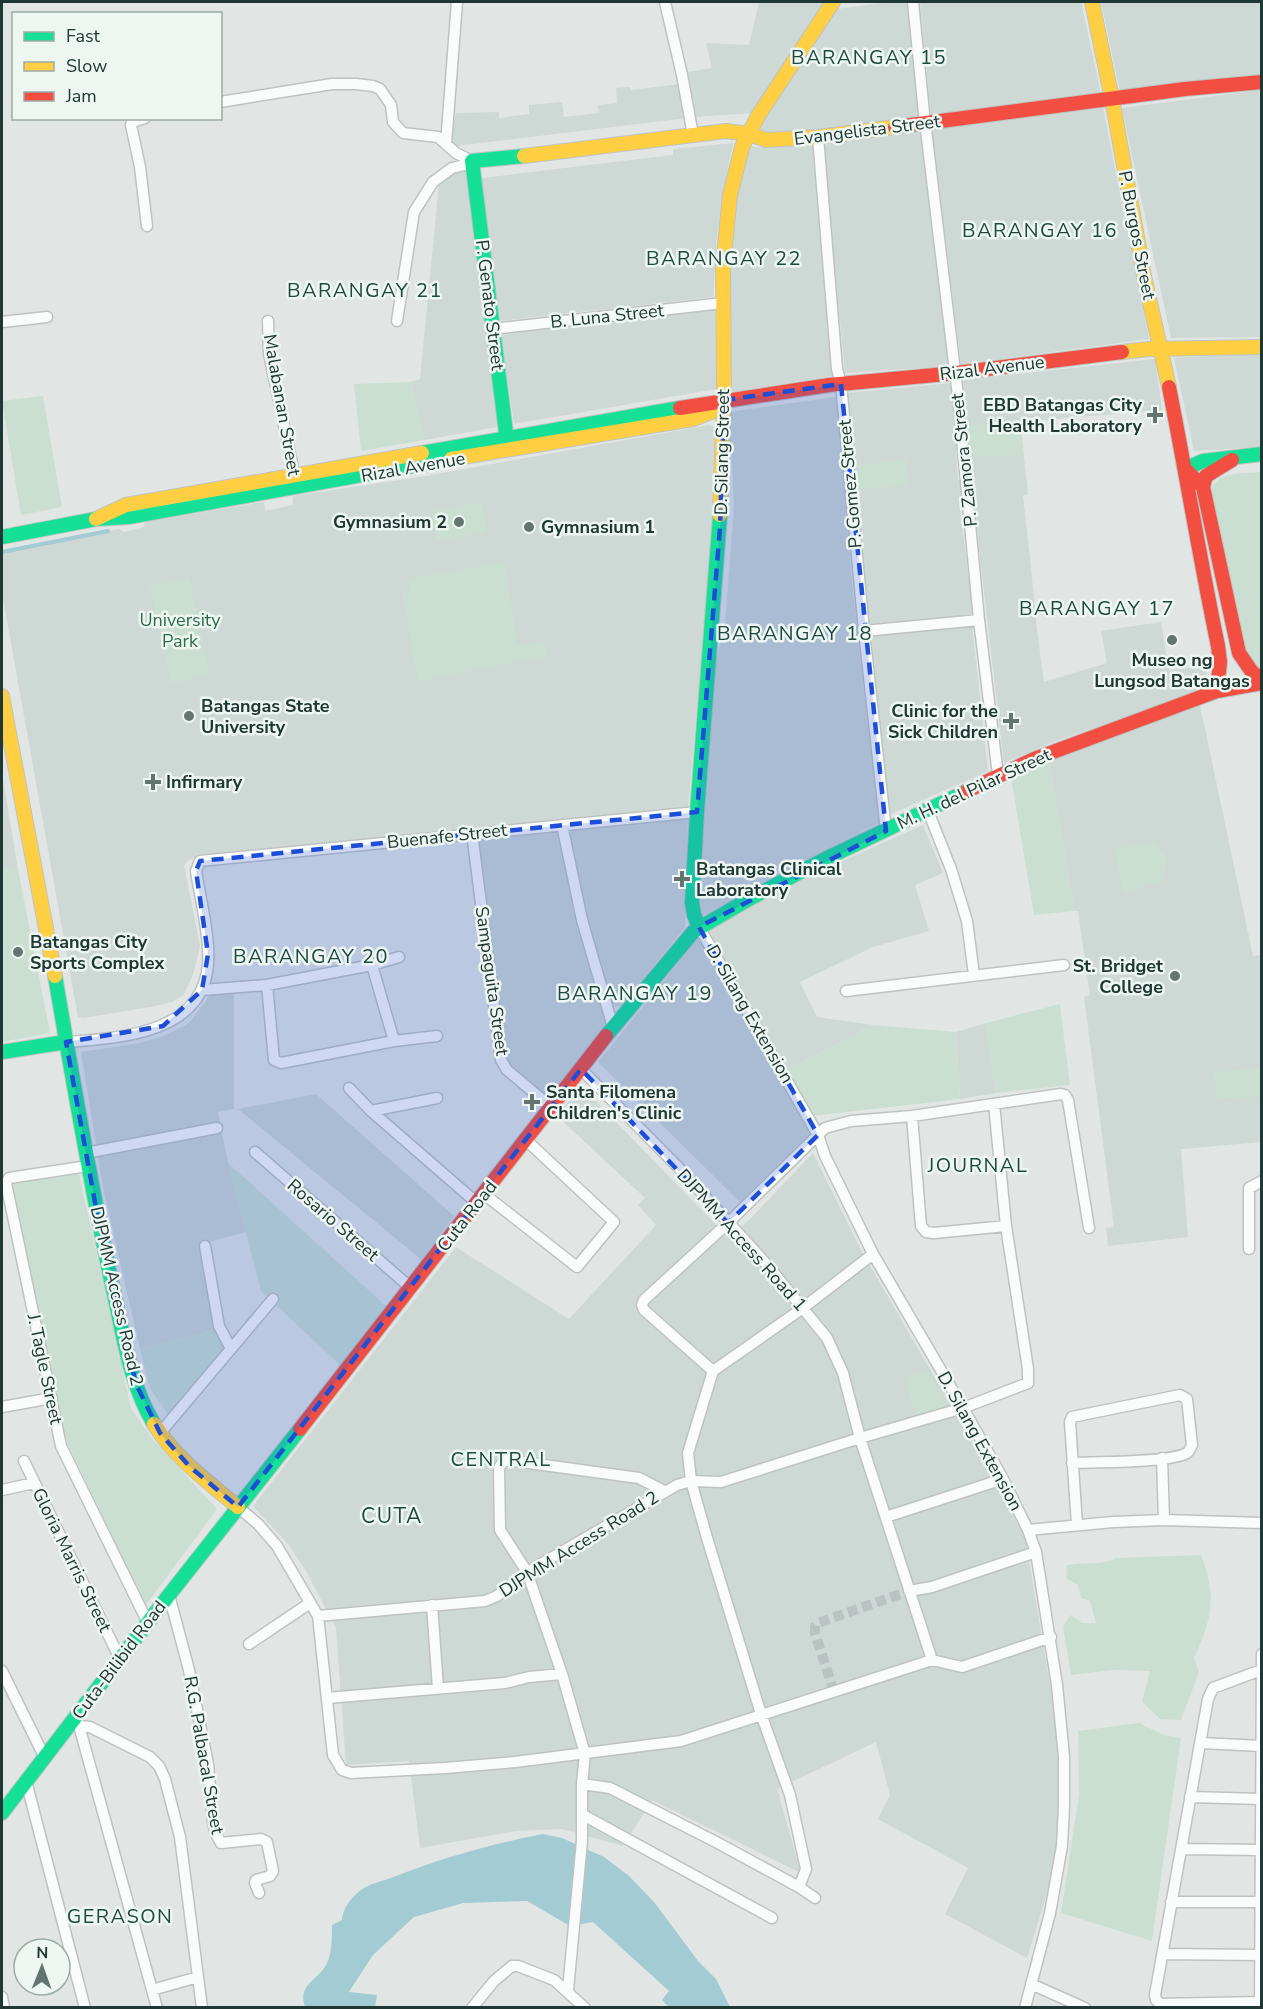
<svg xmlns="http://www.w3.org/2000/svg" width="1263" height="2009" viewBox="0 0 1263 2009" font-family="'Nunito Sans',sans-serif">
	<rect width="100%" height="100%" fill="#e1e6e4"/>
	<path fill="#ced8d4" d="M759,2h65l-71,111 -60,4 -6,-45 25,-4 -6,-25 43,2z
		M908,2l11,116 -99,13 -61,2 -2,-3 80,-121 45,-6z
		M920,2h161l20,92 -170,23z
		M1101,2h160v75l-141,15z
		M680,84l7,34 -240,29 9,-34 43,-1v6l30,-4v-9l33,-3 2,15 35,-4 -1,-8 19,-2 -1,-15 14,-1 1,3z
		M1261,90v247l-90,1 -49,-230z
		M1103,108l46,231 -188,25 -29,-236z
		M920,132l30,234 -105,7 -22,-228z
		M734,143l-5,18 -12,73 -4,63 -214,24 -17,-143 191,-23v-6z
		M813,146l19,230 -101,16 -1,-90 2,-75 9,-52 9,-28z
		M465,171l20,152 12,104 -73,13 -13,-58 9,-3 20,-205z
		M715,309l1,80 -202,35 -13,-89 119,-17z
		M1261,353v94l-67,4 -20,-93z
		M1155,359l7,51 -142,12 8,72 -5,2 8,72 6,62 7,52 63,-19 -6,-32 60,-9 8,48 38,-4 -1,12 -9,11 -6,5 -138,48 -49,21 -24,-206 -17,-177z
		M952,383l6,97 2,1 3,26 -3,1v2l14,107 -106,12 -11,-139 -10,-97z
		M836,397l11,99 3,68 29,259 -46,23 -131,70 -5,-8 5,-47 1,-49 13,-151 9,-36 9,-119 -5,-94z
		M709,425l6,2 -1,66 -3,61 -23,253 -498,52 -6,6 16,81 -7,29 -10,21 -11,6 -22,5 -67,11 -5,-1 -76,-424v-40l117,-24 5,3 20,-5 1,-5 119,-20 1,9 28,-6v-9l127,-19z
		M972,625l16,146 -99,44 -18,-181z
		M1200,705l53,251 8,-1 1,187 -81,7 7,88 -80,9 -2,-18 8,-1 -30,-230 6,-2 -12,-84h-4l-25,-149z
		M2,773l16,96 -16,2z
		M688,817l-3,110 -64,79 -6,1 -3,-3 -28,-87 -19,-87z
		M923,825l20,48 -28,12 14,46 -56,16 -73,35 17,35 56,8 -86,45 -82,-141 117,-59z
		M561,830l18,90 27,104 -58,75 -41,-37 -3,-8 -27,-217z
		M700,936l111,196 -71,70 -142,-140z
		M234,992v117l-16,3 10,51 18,69 -45,12 4,19v17l11,49 -76,20 -37,-161 -22,-136 59,-9 24,-7 25,-13 22,-29z
		M986,1023l10,70 -36,6 -4,-67z
		M581,1086l148,152 21,-19 63,-66 49,99 128,221 35,64 26,154 8,63 1,72 -13,67 -20,65 -82,-44 23,-46 -90,-49 12,-24 -14,-53 -99,47 24,84 -149,-73 -29,46 -61,-17 -46,2 -96,17 -11,-87 -63,4 -10,-137 -30,-57 -18,-27 -35,-38 203,-259 113,72 87,-94 -18,-20 7,-7 -88,-82z
		M316,1094l138,122 -32,44 -184,-151z"/>
	<path fill="#cadfd1" d="M411,382l13,58 -63,11 -7,-67z
		M43,396l19,111 -41,8 -19,-114z
		M1020,421l4,34 -54,2 -3,-31z
		M906,460l2,25 -51,5 -2,-25z
		M1261,472v201l-14,-18 -36,-162c4,-23 32,-19 50,-21z
		M481,502l6,30 -50,9 -6,-30z
		M505,562l12,83 27,-4 3,15 -129,25 -16,-89 8,-2 -2,-11z
		M189,577l21,98 -39,8 -21,-97z
		M1049,762l25,149 -40,4 -23,-137z
		M1154,841l13,18 -4,22 -40,12 -8,-44z
		M18,869l32,164 -48,9v-171z
		M1060,1004l10,81 -74,8 -10,-70z
		M873,1025l83,7 4,67 -149,17 -24,-46z
		M1260,1068l1,28 -45,3 -2,-27z
		M228,1163l158,143 -46,59 -79,-74z
		M79,1174l52,234 20,29 66,72 -71,96 -81,-167 -54,-255z
		M216,1329l11,20 -58,67 -19,-28 -10,-39z
		M928,1371l20,36 -32,8 -11,-37z
		M1201,1555c16,40 11,65 -7,103l5,14 -18,48 -21,-1 -18,-17 8,-31 -38,-1 -41,5 -8,-49 8,-11 11,8h14l-6,-22 -9,-3 -3,-13 -12,-7 1,-13c17,-4 32,2 49,-7z
		M1139,1723l25,12 17,3 -29,203 -91,-28 18,-118 -1,-64z"/>
	<path fill="#a2cbd4" d="M543,1834l19,4 42,19 25,19 25,26 44,59 18,18 14,28h-61l-7,-7 7,-9 -76,-69 -23,4 -43,-25 -64,2 -49,14 -41,38 -24,37 28,3 -2,12h-70c-8,-24 14,-26 22,-44 5,-11 5,-26 5,-38l10,-5c1,-13 9,-22 19,-30 8,-6 21,-9 30,-12 50,-20 100,-34 152,-44z"/>
	<g fill="none" stroke-linecap="round" stroke-linejoin="round">
		<path stroke="#a2cbd4" stroke-width="4" d="M2,552l106,-21"/>
		<path stroke="#bac3c1" stroke-width="10" stroke-dasharray="10 5" stroke-linecap="butt" d="M834,1692l-19,-59v-7l3,-3 91,-32"/>
		<g stroke="#bec3c1" stroke-width="13">
			<path id="street" d="M665,2l17,73 11,60
				M913,2l11,111 34,283 21,224 19,155
				M220,102l112,-18h24l17,2 7,3 11,16 2,17 10,11 35,4 18,16 16,8
				M145,118l-13,4 -1,3 9,42 7,59
				M818,137l19,232 4,15 23,247 22,200
				M446,144l11,-142
				M268,321l1,33 27,128
				M397,321l17,-109 19,-30 19,-14 21,-5
				M2,322l45,-5
				M492,329l231,-26
				M864,631l115,-11
				M928,811l23,58 16,52 7,54
				M562,825l20,95 31,107
				M472,833l29,227 6,10 44,37
				M699,927l119,208 7,21 48,98 90,154 40,71 25,51 8,22 21,133 7,72v49l-2,40 -12,67 -25,95
				M372,965l27,-8
				M202,990l65,-5 105,-20 22,76 -113,22 -7,-3 -7,-75
				M846,991l218,-26
				M394,1041l43,-5
				M66,1042c54,-4 138,-8 142,-79 2,-26 -8,-66 -12,-92l4,-10 497,-49
				M349,1088l22,23 106,92
				M371,1111l66,-13
				M912,1116l9,110 5,6 8,1 72,-7
				M255,1152l156,136
				M86,1153l131,-25
				M88,1166l-79,12 -3,5 55,263 87,177
				M484,1194l93,73 37,-45 -88,-82
				M205,1246l14,80 11,21
				M1249,1249v-61l13,-7
				M713,1371l-69,-61 -2,-5 2,-5 84,-77 97,-95 26,-7 61,-5 149,-22 4,1 3,5 21,128
				M2,1407l50,-9
				M160,1433l113,-134
				M1162,1458l2,62
				M24,1461l96,198
				M1072,1463c23,-1 97,0 115,-10 3,-2 3,-4 5,-8l-5,-46 -7,-4 -108,22 -2,5 7,103
				M2,1490l32,-7
				M238,1507l20,17 19,22 41,70 15,139 9,15 9,3 94,-5 70,-6 166,-21 251,-81 -72,-222 -17,-65 -16,-35 -58,-71 -89,-98 -99,-100
				M886,1517l117,-38
				M1028,1530l85,-8 51,-2 98,3
				M909,1591l23,-4 104,-35
				M169,1595l20,75 19,94 5,59 3,11 5,9 40,-4 6,3 6,29 -3,5 -14,4 -1,3 4,10
				M432,1605l6,83
				M318,1616l167,-15 12,-5 30,-24 150,-87 14,-4 30,1 139,-44 103,-30 65,-25v-14l-22,-143 -12,-122
				M249,1644l61,-41
				M932,1660l30,7 89,-30
				M2,1671l42,85
				M327,1698l178,-15 24,-6 33,-3
				M78,1722l79,286
				M80,1726l10,1 60,30 9,9 6,13 15,58 22,171
				M1201,1743l60,3
				M26,1781l59,227
				M582,1784l28,4 106,54 83,45 16,11
				M1190,1797l71,2
				M583,1815l189,103
				M1181,1849l79,1
				M799,1887l7,-18 -16,-74 -29,-81 -54,-176 -16,-57 -3,-28 25,-82 90,-63 70,-54
				M1171,1902h89
				M1163,1954l96,1
				M1031,1984l54,24
				M152,1990l46,-13
				M568,1990l14,-149v-57l3,-30 -23,-80 -35,-102 -27,-42 -1,-62 3,-5 5,-3 132,18 25,13
				M2,1997l2,11
				M1260,2002l-99,2 -5,-4 -1,-5 53,-296 5,-11 48,-18
				M1260,2007l2,-353
				M472,2008l22,-27 18,-15h6l36,14 31,28"/>
		</g>
		<g stroke="#bdc4c1" stroke-width="16">
			<path id="fast" d="M508,449l-36,-288 52,-5
				M422,453l258,-45
				M1185,469l18,-8 59,-7
				M2,537l94,-18 33,-2 322,-58
				M699,927l-5,-12 -2,-12 5,-91 23,-297
				M55,976c18,104 35,207 57,309 11,47 17,98 42,139
				M606,1036l88,-105 55,-32 78,-41 140,-67
				M2,1052l64,-10
				M2,1813l167,-218 131,-166"/>
		</g>
		<g stroke="#bdc4c1" stroke-width="16">
			<path id="slow" d="M1092,2l20,97 32,177 25,111
				M524,156l202,-25 23,3 17,6 52,-3 77,-10
				M1122,352l27,-3 113,-2
				M451,459l242,-40 18,-7 11,-10
				M720,515l4,-115 -1,-135 7,-70 12,-48 16,-31 75,-114
				M96,519l30,-14 296,-52
				M2,696l53,280
				M154,1424c21,34 54,58 84,83"/>
		</g>
		<g stroke="#bdc4c1" stroke-width="16">
			<path id="jam" d="M895,127l290,-38 77,-7
				M1169,387c17,86 31,173 49,259l2,16 -3,29
				M680,408l149,-23 127,-12 166,-21
				M1185,469l18,18 36,166 13,19 10,8
				M1203,487l3,-11 26,-16
				M967,791l67,-32 183,-68 45,-8
				M300,1429l306,-393"/>
		</g>
		<use href="#street" stroke="#fafbfb" stroke-width="10"/>
		<use href="#fast" stroke="#16e098" stroke-width="14"/>
		<use href="#slow" stroke="#ffcf43" stroke-width="14"/>
		<use href="#jam" stroke="#f24e42" stroke-width="14"/>
	</g>
	<path fill="#1d4ed8" fill-opacity="0.2" stroke="#1d4ed8" stroke-width="4.5" stroke-dasharray="12 8" stroke-linejoin="round" d="M841,384l45,447 -187,96 119,208 -90,88 -147,-154 -343,438 -49,-41 -29,-33 -24,-49 -38,-165 -32,-177 97,-16 39,-36 6,-36 -12,-83 4,-10 497,-49 23,-285 4,-127z"/>
	<g fill="#647571" stroke="#eef6f2" stroke-width="2">
		<path d="M1152 406h6v6h6v6h-6v6h-6v-6h-6v-6h6z"/>
		<circle cx="459" cy="522" r="6"/>
		<circle cx="529" cy="527" r="6"/>
		<circle cx="1172" cy="640" r="6"/>
		<circle cx="189" cy="716" r="6"/>
		<path d="M1008 712h6v6h6v6h-6v6h-6v-6h-6v-6h6z"/>
		<path d="M150 773h6v6h6v6h-6v6h-6v-6h-6v-6h6z"/>
		<path d="M679 870h6v6h6v6h-6v6h-6v-6h-6v-6h6z"/>
		<circle cx="18" cy="952" r="6"/>
		<circle cx="1175" cy="976" r="6"/>
		<path d="M529 1093h6v6h6v6h-6v6h-6v-6h-6v-6h6z"/>
	</g>
	<g text-anchor="middle" stroke-width="5" stroke-linejoin="round" paint-order="stroke">
		<g font-size="18" fill="#203833" stroke="#eef6f2">
			<text transform="translate(867 130) rotate(-7)" y="6">Evangelista Street</text>
			<text transform="translate(1137 235) rotate(79)" y="6">P. Burgos Street</text>
			<text transform="translate(490 305) rotate(83)" y="6">P. Genato Street</text>
			<text transform="translate(607 316) rotate(-6)" y="6">B. Luna Street</text>
			<text transform="translate(992 368) rotate(-7)" y="6">Rizal Avenue</text>
			<text transform="translate(282 405) rotate(80)" y="6">Malabanan Street</text>
			<text transform="translate(722 452) rotate(-89)" y="6">D. Silang Street</text>
			<text transform="translate(964 460) rotate(-96)" y="6">P. Zamora Street</text>
			<text transform="translate(413 467) rotate(-10)" y="6">Rizal Avenue</text>
			<text transform="translate(850 484) rotate(-95)" y="6">P. Gomez Street</text>
			<text transform="translate(974 789) rotate(-25)" y="6">M. H. del Pilar Street</text>
			<text transform="translate(447 836) rotate(-6)" y="6">Buenafe Street</text>
			<text transform="translate(492 981) rotate(82)" y="6">Sampaguita Street</text>
			<text transform="translate(750 1014) rotate(60)" y="6">D. Silang Extension</text>
			<text transform="translate(467 1216) rotate(-52)" y="6">Cuta Road</text>
			<text transform="translate(333 1220) rotate(41)" y="6">Rosario Street</text>
			<text transform="translate(742 1240) rotate(48)" y="6">DJPMM Access Road 1</text>
			<text transform="translate(117 1296) rotate(77)" y="6">DJPMM Access Road 2</text>
			<text transform="translate(45 1369) rotate(78)" y="6">J. Tagle Street</text>
			<text transform="translate(980 1441) rotate(61)" y="6">D. Silang Extension</text>
			<text transform="translate(579 1544) rotate(-32)" y="6">DJPMM Access Road 2</text>
			<text transform="translate(72 1560) rotate(64)" y="6">Gloria Marris Street</text>
			<text transform="translate(119 1660) rotate(-53)" y="6">Cuta-Bilibid Road</text>
			<text transform="translate(204 1755) rotate(80)" y="6">R.G. Palbacal Street</text>
		</g>
		<g font-size="18" font-weight="bold" fill="#203833" stroke="#eef6f2" text-anchor="start">
			<text x="1142" y="411" text-anchor="end">EBD Batangas City<tspan x="1142" dy="21">Health Laboratory</tspan></text>
			<text x="447" y="528" text-anchor="end">Gymnasium 2</text>
			<text x="541" y="533">Gymnasium 1</text>
			<text x="1172" y="666" text-anchor="middle">Museo ng<tspan x="1172" dy="21">Lungsod Batangas</tspan></text>
			<text x="201" y="712">Batangas State<tspan x="201" dy="21">University</tspan></text>
			<text x="998" y="717" text-anchor="end">Clinic for the<tspan x="998" dy="21">Sick Children</tspan></text>
			<text x="166" y="788">Infirmary</text>
			<text x="696" y="875">Batangas Clinical<tspan x="696" dy="21">Laboratory</tspan></text>
			<text x="30" y="948">Batangas City<tspan x="30" dy="21">Sports Complex</tspan></text>
			<text x="1163" y="972" text-anchor="end">St. Bridget<tspan x="1163" dy="21">College</tspan></text>
			<text x="546" y="1098">Santa Filomena<tspan x="546" dy="21">Children's Clinic</tspan></text>
		</g>
		<g font-size="18" fill="#2c6d48" stroke="#eef6f2">
			<text x="180" y="626">University<tspan x="180" dy="21">Park</tspan></text>
		</g>
		<g font-size="20" letter-spacing="1.5" fill="#1d4940" stroke="#eef6f2">
			<text x="869" y="64">BARANGAY 15</text>
			<text x="1040" y="237">BARANGAY 16</text>
			<text x="724" y="265">BARANGAY 22</text>
			<text x="365" y="297">BARANGAY 21</text>
			<text x="1097" y="615">BARANGAY 17</text>
			<text x="795" y="640">BARANGAY 18</text>
			<text x="311" y="963">BARANGAY 20</text>
			<text x="635" y="1000">BARANGAY 19</text>
			<text x="978" y="1172">JOURNAL</text>
			<text x="501" y="1466">CENTRAL</text>
			<text x="120" y="1923">GERASON</text>
		</g>
		<g font-size="21" letter-spacing="1.5" fill="#1d4940" stroke="#eef6f2">
			<text x="392" y="1523">CUTA</text>
		</g>
	</g>
	<rect width="1263" height="2009" fill="none" stroke="#203833" stroke-width="6"/>
	<rect x="12" y="12" width="210" height="108" fill="#eef6f2" stroke="#9caaa6" stroke-width="1.5"/>
	<rect x="24" y="32" width="30" height="9" fill="#16e098" stroke="#9caaa6" stroke-width="1.5"/>
	<text x="66" y="42" font-size="18" fill="#203833">Fast</text>
	<rect x="24" y="62" width="30" height="9" fill="#ffcf43" stroke="#9caaa6" stroke-width="1.5"/>
	<text x="66" y="72" font-size="18" fill="#203833">Slow</text>
	<rect x="24" y="92" width="30" height="9" fill="#f24e42" stroke="#9caaa6" stroke-width="1.5"/>
	<text x="66" y="102" font-size="18" fill="#203833">Jam</text>
	<g transform="translate(42 1967) rotate(1)"><circle r="28" fill="#eef6f2" stroke="#9caaa6" stroke-width="1.5"/>
	<path d="M0-4.5L10 22L0 15L-10 22Z" fill="#647571"/>
	<text y="-9" font-size="16" font-weight="bold" text-anchor="middle" fill="#203833">N</text>
	</g>
</svg>
